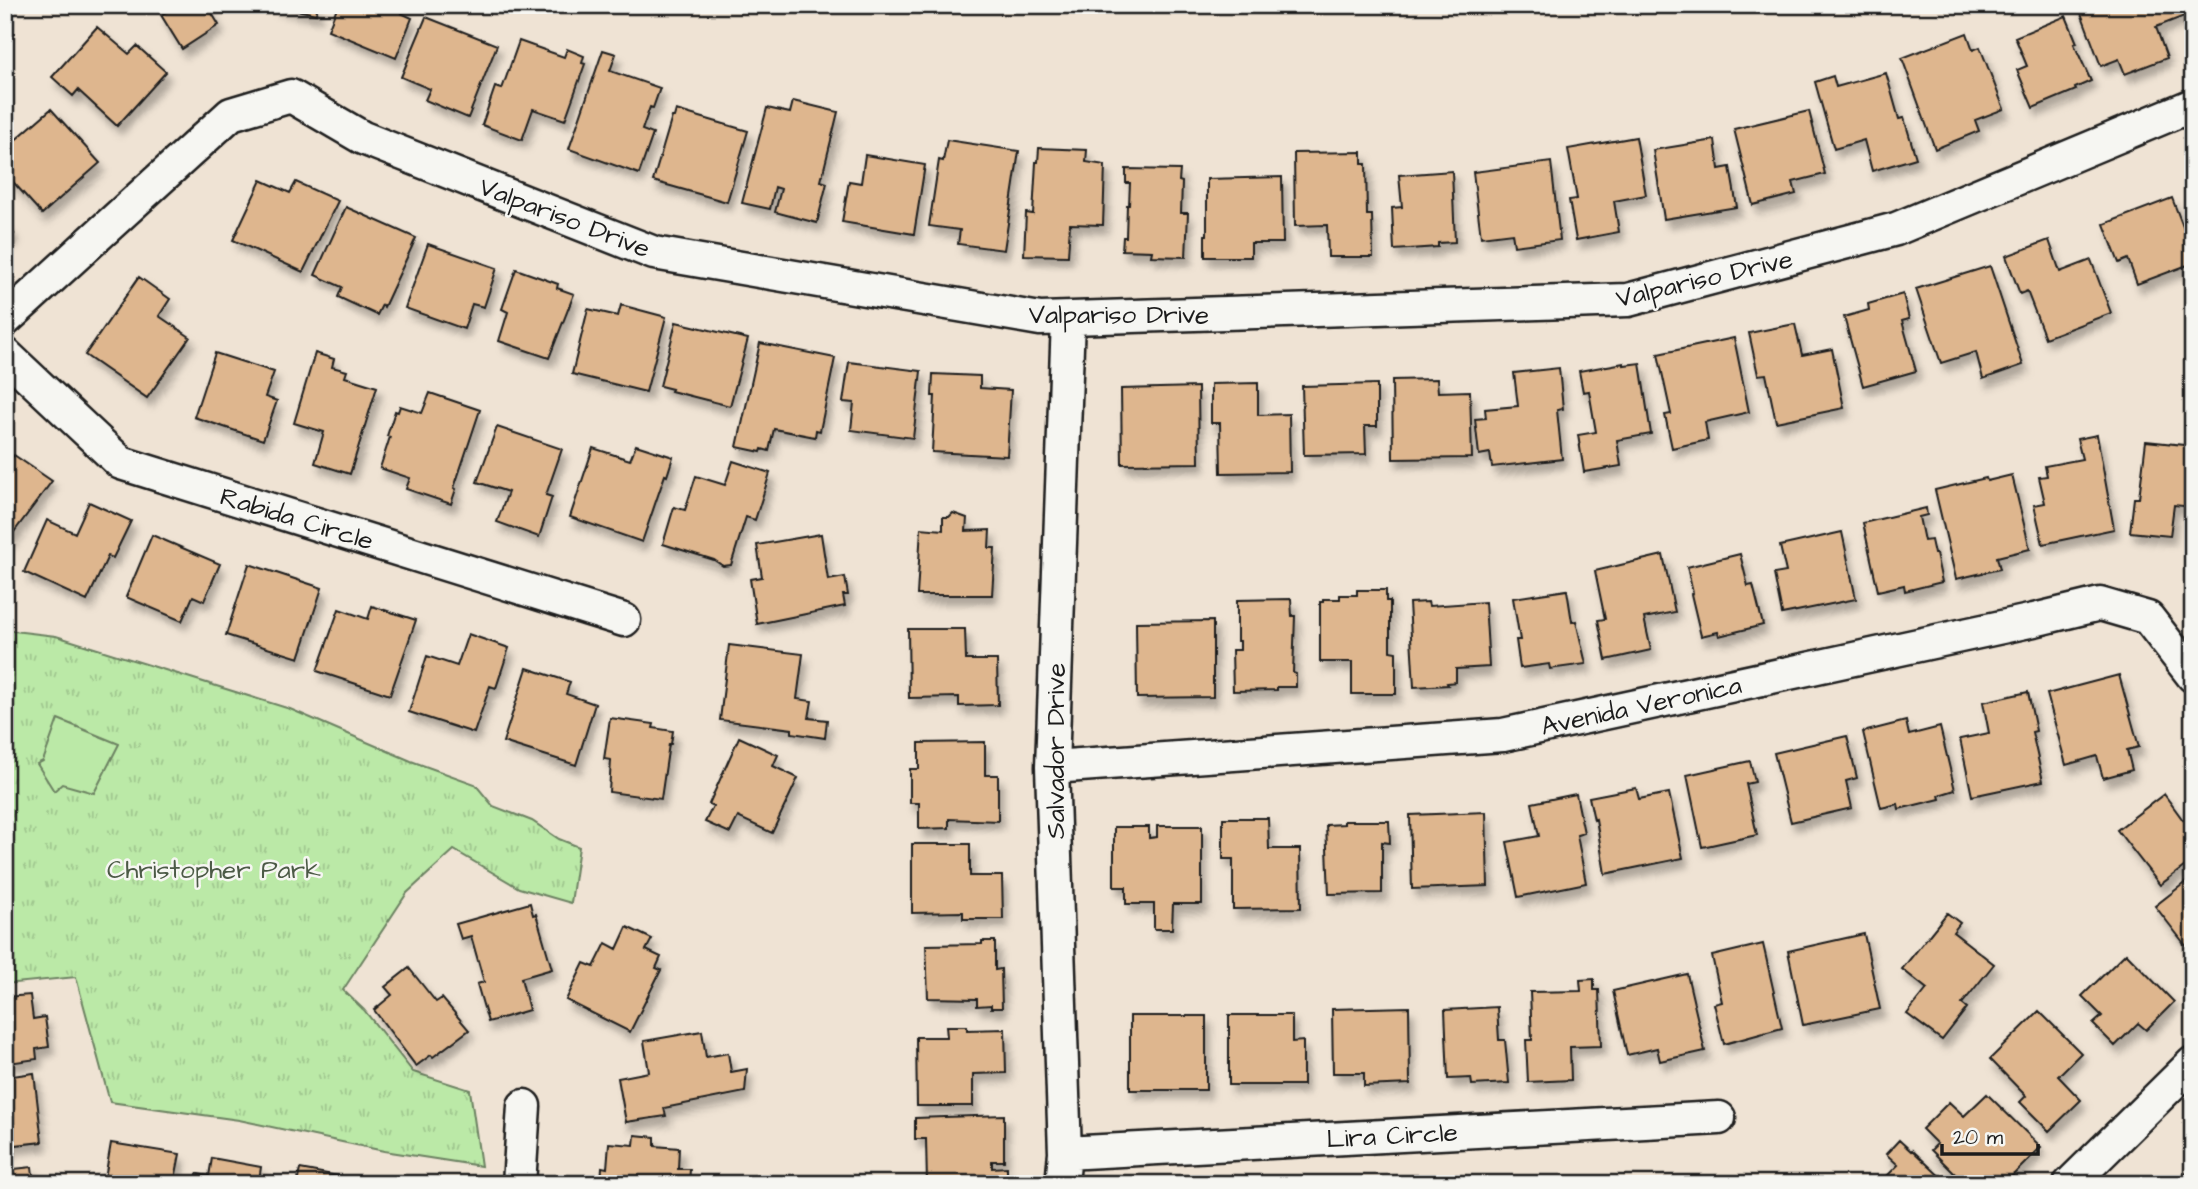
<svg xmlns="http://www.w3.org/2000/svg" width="2198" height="1189" viewBox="0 0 2198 1189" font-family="'Architects Daughter',sans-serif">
	<defs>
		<pattern id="park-tufts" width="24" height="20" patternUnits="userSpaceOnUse" patternTransform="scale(1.75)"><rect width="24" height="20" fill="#bbe9a7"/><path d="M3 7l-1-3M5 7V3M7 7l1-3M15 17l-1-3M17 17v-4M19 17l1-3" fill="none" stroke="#a0c78f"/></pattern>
		<filter id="shadow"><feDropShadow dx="4.5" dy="8" stdDeviation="3.5" flood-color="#0004"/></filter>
	</defs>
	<rect width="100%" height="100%" fill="#efe3d4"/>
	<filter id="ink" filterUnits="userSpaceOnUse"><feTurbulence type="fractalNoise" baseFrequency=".0143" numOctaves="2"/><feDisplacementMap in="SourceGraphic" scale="14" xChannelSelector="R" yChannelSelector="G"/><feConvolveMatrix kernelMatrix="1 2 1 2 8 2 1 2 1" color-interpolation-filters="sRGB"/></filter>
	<g filter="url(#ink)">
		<path fill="url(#park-tufts)" stroke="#6c8262" stroke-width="2" d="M5,630l51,6 234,73 121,52 64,23 18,22 39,15 27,18 20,8 -8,56 -52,-15 -65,-38 -47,43 -64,97 21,20 49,62 57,18 11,76 -97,-15 -145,-31 -129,-18 -34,-125 -71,7z"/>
		<path fill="#bbe9a7" stroke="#6c8262" stroke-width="2" d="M58,719l61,25 -25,49 -32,-9 -8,7 -17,-27 6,-3z"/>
		<path fill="#deb68e" stroke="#1c1c1c" stroke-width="2" filter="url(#shadow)" d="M165,5h42l12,20 -37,24 -21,-34 7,-4z
			M272,5h46l-2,9z
			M338,5h67l-4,8 11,5 -16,40 -68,-28z
			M2078,5h106l3,10 -31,12 11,31 -42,16 -6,-15 -18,7z
			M2066,16l11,27 -3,1 17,37 -16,7 1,2 -43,18 -16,-38 10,-4 -12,-29z
			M426,17l71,28 -29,73 -43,-18 5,-11 -29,-12z
			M97,27l32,27 8,-8 29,26 -49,54 -39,-36 -5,6 -21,-19z
			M1967,33l6,17 7,-3 24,62 -29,11 4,11 -44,18 -33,-91z
			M519,41l45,16 3,-8 17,7 -2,7 3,1 -20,56 -32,-11 -11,31 -40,-15 13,-38 7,2z
			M603,50l13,4 -6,17 50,17 -7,20 -3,-1 -8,23 11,4 -14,40 -70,-25z
			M1886,73l13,46 5,-1 12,40 -44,13 -8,-31 -30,9 -19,-67 18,-6 3,11z
			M793,101l45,11 -17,69 6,2 -10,40 -42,-11 6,-23 -6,-2 -5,22 -28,-6 25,-95 23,5z
			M51,109l49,54 -58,51 -37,-41v-24z
			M676,110l72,21 -21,71 -74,-21 19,-64h2z
			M1809,111l16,63 -32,8 3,12 -43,11 -19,-76z
			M1636,137l10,58 -32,6 5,31 -43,8 -7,-40 8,-1 -9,-50z
			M947,140l72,11 -15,99 -46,-6 2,-14 -31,-4 10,-66 4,1z
			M1715,140l4,29 11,-2 7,40 -73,12 -11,-69z
			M1039,148l48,2 -1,12 19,3 -2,60 -33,-1 -2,32 -44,-1 2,-42 7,1 3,-52h2z
			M1362,152v12h4l1,51h5l1,42h-45l-1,-32 -32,1 -1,-73z
			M865,155l60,10 -11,69 -72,-12 7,-41 12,2z
			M1551,162l9,78 -46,6 -2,-13 -31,4 -8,-65z
			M1126,169l54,1 -1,11 3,1 -1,31h7l-2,44 -35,-1 1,-5 -30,-1 1,-13h3l1,-32h2l1,-22h-4z
			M1452,171l3,71 -17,1v4l-44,3 -2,-42 10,-1 -3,-32z
			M1282,177l1,66h-32v14h-46v-22h2v-56z
			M261,180l29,13 6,-11 42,19 -35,71 -70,-32z
			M2172,198l21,55v10l-56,21 -9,-25 -9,4 -15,-39z
			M346,207l70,31 -32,69 -2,-2 -5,10 -39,-18 4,-10 -27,-12z
			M5,224l9,10 -9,8z
			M2049,240l11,32 31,-12 20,53 -66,25 -18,-47 -7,3 -14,-38z
			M428,244l69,24 -13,39 -12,-3 -8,25 -59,-21z
			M1990,266l33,99 -40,14 -7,-27 -35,11 -25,-74z
			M516,269l42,15 -1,4 17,6 -25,64 -50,-17 9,-29 -6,-3z
			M139,277l31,22 -11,17 31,21 -43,61 -62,-43z
			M1903,294l6,25 -7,2 14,50 -53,15 -19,-69 25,-7 -1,-6z
			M621,305l45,12 -20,75 -74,-18 16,-65 30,7z
			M676,322l72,17 -18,67 -59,-15 1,-2 -12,-3z
			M1795,324l7,31 30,-6 12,59 -68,14 -10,-48 -8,1 -9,-42z
			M1734,338l15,74 -44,10 3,18 -36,8 -7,-33 6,-1 -13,-60z
			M760,343l75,15 -15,73 -4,-1 -1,7 -41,-8 -5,22 -7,-2 -1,3 -24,-5z
			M215,353l59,19 -9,25 12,4 -14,39 -69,-23z
			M315,353l19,6 -2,8 15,4 -2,6 32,10 -27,87 -35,-11 9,-31 -30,-9z
			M849,362l72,9 -8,67 -62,-8 3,-27 -11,-1z
			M1624,363v2l16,-2 11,71 -34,6 4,26 -37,6 -6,-37 18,-3 -7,-41 -6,1 -4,-21z
			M1559,368l4,41 -6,1 5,49 -70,8 -2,-14 -11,2 -4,-36 11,-1 -1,-9 33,-3 -4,-33z
			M933,374l47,2v12l31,2 -4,66 -75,-4 3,-56h-3z
			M1437,379l1,13 32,-1 2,67 -79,1 -1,-79z
			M1258,383v32l31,-1 1,58 -69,1 -1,-50h-9v-39z
			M1377,384v42h-12l1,28 -62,1 -2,-69z
			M1198,387l1,76 -77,1 -1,-75z
			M430,393l50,17 -26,78 2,1 -5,15 -45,-15 4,-11 -30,-10 10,-31 -3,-1 8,-25 3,1 2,-6 22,7z
			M497,427l65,22 -16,46 6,2 -13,40 -42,-15 11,-30 -31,-10z
			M2097,435l17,94 -71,15 -9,-39 11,-2 -6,-26 8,-1 -2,-10 37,-7 -5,-20z
			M2146,441l47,5v61l-19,-2 -4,31 -40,-4 4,-34h5z
			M636,445l37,12 -6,19 -2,-1 -23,67 -72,-25 23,-69 37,12z
			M14,455l38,26 -47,63v-77z
			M733,461l37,12 -15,47 -9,-3 -15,48 -8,1 -9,-6 -51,-16 11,-37 11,3 11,-34 29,9z
			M2012,475l18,74 -33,8 3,12 -44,10 -21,-89 51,-12 1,3z
			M89,502l42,19 -18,37 -5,-2 -21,45 -63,-29 23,-52 28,13z
			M1926,508l1,7 -8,2 5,24 7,-1 3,14h2l6,28 -37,9 -1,-6 -26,6 -15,-68z
			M953,513l14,5 -1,13 24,-1 -1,18h6l-3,47h-75l4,-67 22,2v-13h6z
			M1842,532l14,67 -74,15 -8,-40 12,-2 -6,-26z
			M821,534l7,46 17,-3 3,18h-5l2,11 -88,18 -7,-45 12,-2 -5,-32z
			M152,535l68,29 -16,37 -11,-5 -11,25 -56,-24z
			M1740,554l8,32 5,-1 10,40 -44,11 -1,-4 -17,4 -10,-42 2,-1 -6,-26z
			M1663,555l12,57 -31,6 7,32 -45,10 -8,-40 7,-1 -10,-48z
			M249,564l73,24 -23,70 -73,-23z
			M1357,590h29v11h4v50l6,1v42h-44v-32h-32v-60h3v-3h17v-4h17z
			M1567,590l5,32 4,-1 10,43 -36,5 -1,-5 -29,4 -4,-28h4l-7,-42z
			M1291,599l1,17h3l-2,57 3,1v13h-19v3l-44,1 -1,-41h8v-9h-3v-41z
			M1428,602l1,4 56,-4 4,65 -33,2v13l-9,1 1,2 -34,2 -5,-84z
			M372,606l44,14 -26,75 -73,-24 22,-62 29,10z
			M1213,621v76l-76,1 -1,-76z
			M908,629h57l1,31h31l1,45 -39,1v-9l-50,1z
			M468,634l41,14 -13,40 -6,-2 -16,47 -65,-21 18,-56 30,10z
			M729,645l74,9 -6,45 15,2 -3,17 18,2 -2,18 -33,-5v-4l-72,-9z
			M527,668l43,14 -4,12 29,10 -19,61 -73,-23z
			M2119,675l20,72 -12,3 5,20 -29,8 -6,-22 -31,9 -19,-71z
			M2028,692l8,39 -4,1 11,49 -71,15 -12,-57 29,-6 -6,-31z
			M610,718l44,6 -1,4 20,3 -2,13h-2l-8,55 -52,-7 2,-32 -7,-1z
			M1906,721l3,14 31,-8 15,63 -16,5 1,4 -41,10 -1,-5 -17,4 -18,-76z
			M1847,736l10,42 -11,3 6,27 -61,14 -17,-69z
			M739,737l39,18 -5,11 25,12 -26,55 -34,-16 -8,16 -25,-11 8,-16 -4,-2z
			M985,742v33h13v46l-49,-2v9l-30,1v-26h-9v-34h9v-26z
			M1750,761l5,21 -9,2 11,51 -55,12 -15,-72z
			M1636,788l3,11 30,-6 14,65 -78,16 -9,-55 -2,1 -5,-23z
			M1576,794l8,39 -7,2 9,48 -68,14 -11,-55 32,-6 -7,-33z
			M2164,794l19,26 10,-8v48l-33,25 -43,-55z
			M1486,812l2,74 -76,3 -2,-74z
			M1223,818h45l1,31h31l1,59 -68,1v-50h-10z
			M1344,821h45l1,22 -8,-1v51l-53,1 -3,-69 18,-1z
			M1157,826h45v78h-29l-1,25h-18v-25h-28v-17h-12v-60h35v11l8,-1z
			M912,844h58v32h32l1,43h-40v-7l-51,1z
			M2187,881l6,6v62l-3,2 -35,-45z
			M530,903l3,12 3,-1 16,55 -31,9 8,32 -41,12 -11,-38 7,-2 -13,-46 -10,3 -5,-15z
			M1947,913l13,10 -7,9 41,32 -32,40 5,4 -25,32 -35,-26 20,-25 -25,-20z
			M627,927l25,12 -6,11 15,7 -5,11 5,2 -31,62 -64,-32 18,-37 10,4 12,-24 11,6z
			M1864,934l16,75 -77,16 -15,-74z
			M982,941h13v29l6,-1 1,39h-11v-3l-14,1v-7l-49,-1 -2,-53 56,-1z
			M1763,944l19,84 -58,16 -10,-40 8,-2 -10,-46z
			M2126,953l48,49 -28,28 -8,-7 -23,23 -22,-22 9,-8 -20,-20z
			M409,968l27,34 6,-4 27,32 -36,27 -2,-2 -15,11 -42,-56 18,-15 -7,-8z
			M1687,974l18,77 -45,10 -3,-13 -30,7 -14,-64z
			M1594,979v11h5l2,56 -31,1 1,33 -43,2 -2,-42h6l-2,-48 51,-1 -1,-11z
			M30,995l3,24 12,-2 4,30 -13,2 1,10 -28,4 -2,-10h-2v-56z
			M1409,1007l1,77 -46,2v-13h-31l-1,-64z
			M1497,1007l2,33h6l4,43 -37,2 -1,-7 -23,1 -3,-69z
			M2039,1011l42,42 -23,23 23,24 -32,31 -29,-29 6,-6 -36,-37z
			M1229,1015h63v27l11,-1v44h-74z
			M1130,1016h76v74h-76z
			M946,1026h21v4l38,-1 1,44 -33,1v32h-56l-1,-69h31z
			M702,1031l4,26 22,-4 3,19 16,-3 -2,23 -81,16 2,8 -40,6 -8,-44 31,-6 -5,-31z
			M34,1073l8,69 -35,4 1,7h-3v-76z
			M1987,1094l54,53 -37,37h-39l-34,-34 6,-6 -15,-15 27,-27 15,14z
			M1004,1115v46h-12v7l15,-1v17h-80l-1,-45h-11v-21z
			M635,1135l20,2v9l24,2 -1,21h12l-1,15h-88l1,-17 5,1 2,-25 25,2z
			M1899,1140l12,11 1,-1 36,34h-69l19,-19 -12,-11z
			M111,1143l69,11 -6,30h-70z
			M212,1158l49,9 -2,14 12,3h-76l2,-10 12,2z
			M32,1167l2,17h-29v-14z
			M2191,1168l2,16h-18z
			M300,1169l60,11 -1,4h-62z"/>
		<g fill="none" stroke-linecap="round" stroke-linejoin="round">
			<g stroke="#1c1c1c" stroke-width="37">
				<path id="minor" d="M5,320l226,-206 60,-18 72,42 291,115 386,66 588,-19 268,-71 297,-124
					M5,354l116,109 503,157
					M1052,767l451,-32 531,-115 66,-16 48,14 45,58
					M1065,1153l654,-35
					M519,1184l5,-78
					M1062,1184l3,-31 -13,-386 16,-448
					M2070,1184l123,-121"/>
			</g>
			<use href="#minor" stroke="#f6f6f2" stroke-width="32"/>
		</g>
	</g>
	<g text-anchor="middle" stroke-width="5" stroke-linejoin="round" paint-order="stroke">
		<g font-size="26" fill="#1c1c1c" stroke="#f6f6f2">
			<text transform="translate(565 217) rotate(21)" y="9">Valpariso Drive</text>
			<text transform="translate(1704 278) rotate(-13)" y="9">Valpariso Drive</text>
			<text x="1119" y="323">Valpariso Drive</text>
			<text transform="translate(297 518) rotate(17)" y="9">Rabida Circle</text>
			<text transform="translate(1641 705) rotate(-12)" y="9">Avenida Veronica</text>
			<text transform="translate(1055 751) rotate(-90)" y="9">Salvador Drive</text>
			<text transform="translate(1392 1135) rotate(-3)" y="9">Lira Circle</text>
		</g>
		<g font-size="26" fill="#4c5a46" stroke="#f6f6f2">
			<text x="214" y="878">Christopher Park</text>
		</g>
	</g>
	<rect width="2198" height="1189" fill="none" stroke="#f6f6f2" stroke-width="28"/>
	<rect x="14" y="14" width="2170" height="1161" fill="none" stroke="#1c1c1c" stroke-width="2.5" filter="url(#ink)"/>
	<path d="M1942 1144v10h96v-10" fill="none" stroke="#1c1c1c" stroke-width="3.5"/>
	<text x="1953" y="1144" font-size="21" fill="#1c1c1c" stroke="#f6f6f2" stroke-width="5" paint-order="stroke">20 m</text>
</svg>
